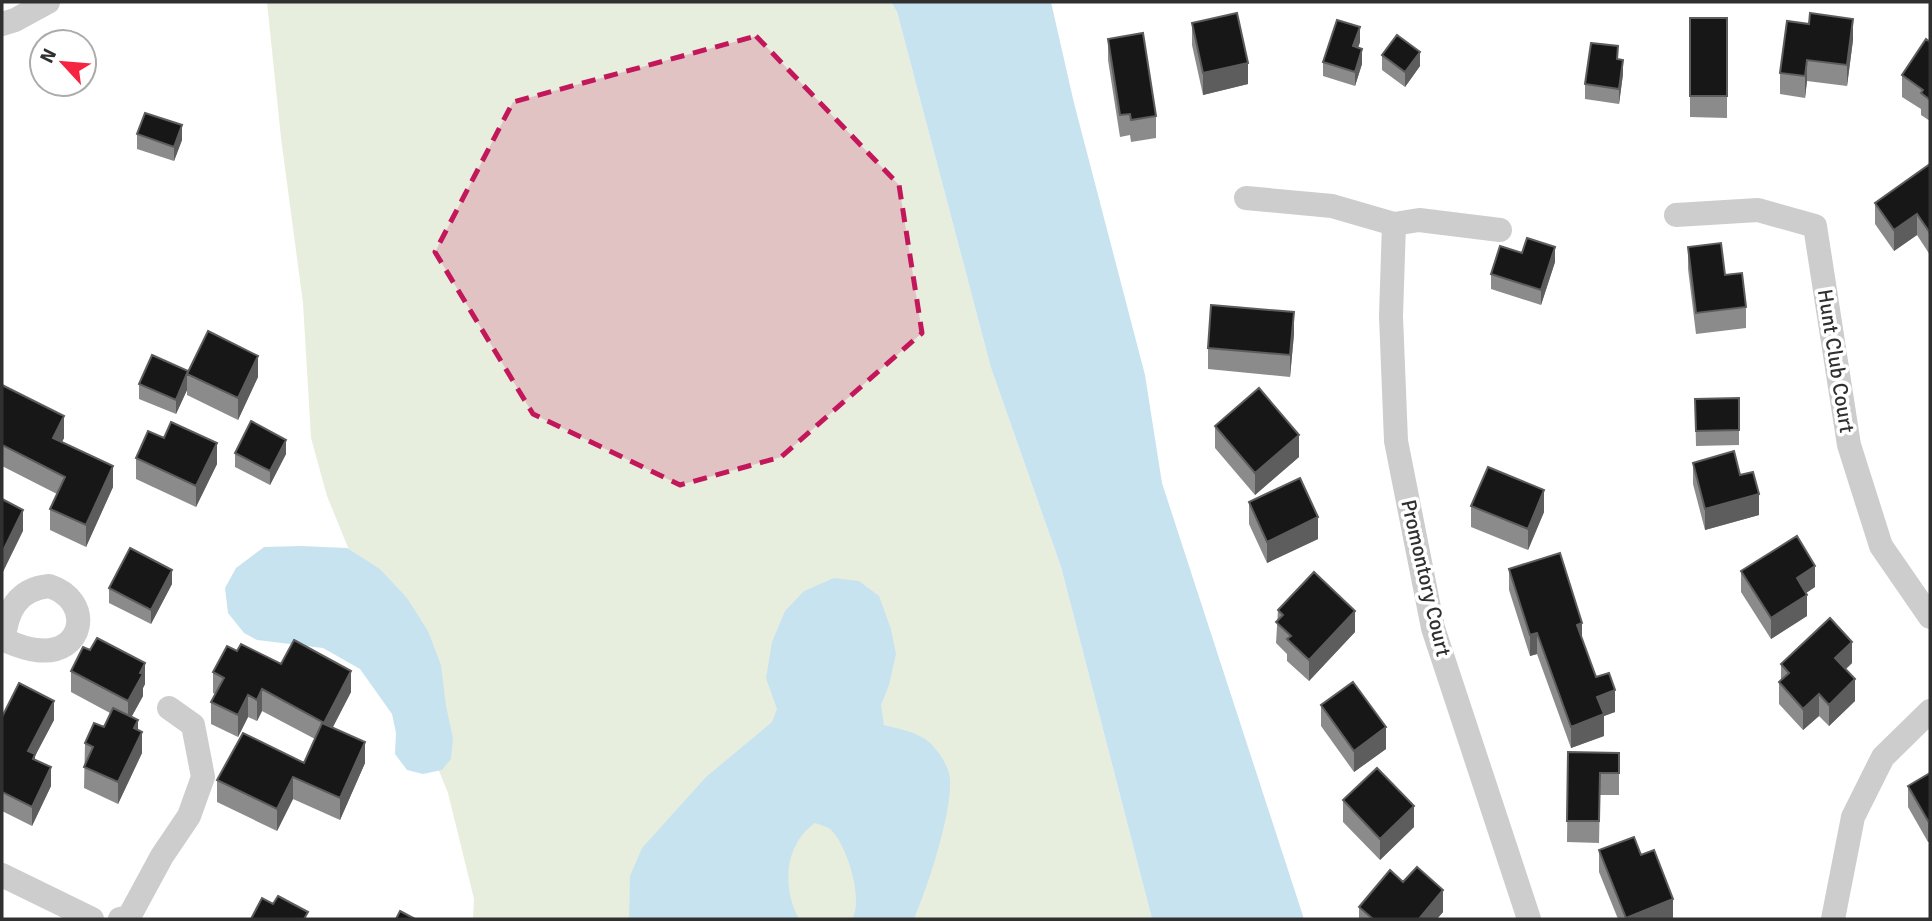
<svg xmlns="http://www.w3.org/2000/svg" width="1932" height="921" viewBox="0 0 1932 921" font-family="Signika,sans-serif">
	<rect width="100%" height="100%" fill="#fff"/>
	<path fill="#e8eedd" d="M267,2h624l6,10 94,356 70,199 91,352h-679l1,-20 -26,-106 -121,-297 -16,-58 -8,-135 -22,-165z"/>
	<path fill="#c8e3f0" d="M891,2h160l23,101 71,272 17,108 142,436h-152l-91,-352 -70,-199 -94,-356z
		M301,546l46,2 33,21 27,29 21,33 13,34 5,41 7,32 -2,21 -9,11 -19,4 -16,-4 -12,-16 1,-21 -4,-19 -32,-45 -37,-21 -66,-8 -13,-7 -16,-20 -3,-25 11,-20 28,-21z
		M834,578l25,3 20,15 12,33 5,25 -7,31 -8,20 3,20c15,4 34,7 45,17 9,8 20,24 21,37 2,35 -22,107 -36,140h-62c12,-19 -5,-75 -22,-90 -4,-3 -10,-4 -15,-6 -31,22 -33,65 -16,96h-170l1,-43 12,-28 64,-71 66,-55 5,-13 -11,-31 6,-36 13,-31 19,-20z"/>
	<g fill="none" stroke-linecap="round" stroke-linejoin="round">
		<path stroke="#cdcdcd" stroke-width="24" d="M2,24l13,-4 33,-18
			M1246,198l86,8 62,18 25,-4 81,10
			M1676,215l82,-5 57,16 34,219 32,101 49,71
			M1394,224l-3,92 5,125 37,187 96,291
			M49,586c45,14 36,71 -13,64 -11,-1 -22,-6 -32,-10 2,-29 14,-51 45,-54z
			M2,875l90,44
			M120,919l9,-2 33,-61 27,-40 14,-39 -10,-52 -24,-17
			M1833,919l20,-102 30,-60 47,-46"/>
	</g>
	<path fill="#8b8b8b" d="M1690,18h37v100l-37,-1z
		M1787,21l66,19 -6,46 -40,-5 -2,17 -25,-4v-21z
		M1192,23l56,61 -45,11 -11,-50z
		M1108,39l48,77v22l-25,4 -1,-7 -10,2 -12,-77z
		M1360,42l-2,6 4,16 -7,22 -32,-10v-14z
		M1930,42v79l-9,-6v-6l-19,-12v-22z
		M1382,55l38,11 -15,21 -23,-17z
		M1618,59l5,15 -4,30 -34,-5v-15z
		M137,134l45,6 -8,21 -37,-12z
		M1930,164v91l-13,-20 -23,16 -19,-27v-21z
		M1688,247l37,28 21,32v21l-50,6 -8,-65z
		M1522,253l33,9 -14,43 -50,-16v-15z
		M1294,334l-4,43 -82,-8v-21z
		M188,371l70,6 -20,43 -51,-25v-5l-11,24 -37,-15v-15z
		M2,385l62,53 -2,4 51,45 -27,60 -36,-17v-21l7,-15 -55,-28z
		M1739,398v47l-43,1 -1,-47z
		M1215,426l84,31 -44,38 -40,-47z
		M235,453l51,1 -16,31 -35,-18z
		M136,458l81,6 -21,43 -60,-28z
		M1693,463l47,12 19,40 -54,15 -12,-46z
		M1249,502l69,37 -51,24 -18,-39z
		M1471,506l73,6 -16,38 -57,-23z
		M1509,569l73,70 14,38 19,35 -11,4v20l-33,12 -34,-94 -7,2 -21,-66z
		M1741,571l74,16 -9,6 1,23 -36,23 -30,-47z
		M172,584l-21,40 -42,-21v-15z
		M1278,610l77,22 -46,49 -22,-20v-7l-11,-11z
		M90,650l55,34 -2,4v8l-11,20 6,14 4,23 -24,51 -34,-16 1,-45 19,-16 6,-14 -39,-21v-21z
		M237,651l44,13 70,28 -18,35 32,36 -25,57 -47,-21 -16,32 -60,-29v-22l87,-17 11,-24 -53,-28 -5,10 -9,-4 -10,20 -27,-13v-22l4,-8 -2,-1v-21z
		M1852,663l-6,6 9,32 -26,25 -10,-10 -16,14 -24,-26v-22l2,-2v-16z
		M1321,705l65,44 -32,23 -33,-46z
		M2,717l52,3 -19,36v4l16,26 -19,40 -30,-15z
		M1568,752l51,1v42h-19l-1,48 -32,-1z
		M1930,773v68l-2,1 -20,-35v-21z
		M1343,800l71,27 -34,33 -37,-38z
		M1599,850l42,5 32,64h-55l-19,-47z
		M1403,882l40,30 -6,7h-78v-12z"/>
	<path fill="#5d5d5d" d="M1853,19v21l-6,46v-21z
		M1360,27v15l-7,19v-15z
		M1362,49v15l-7,22v-14z
		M1420,52v14l-15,21v-15z
		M1623,60v14l-4,30v-15z
		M1807,60v21l-2,17v-22z
		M1248,63v21l-45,11v-22z
		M182,125v15l-8,21v-14z
		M1917,214v21l-23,16v-21z
		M1555,247v15l-14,43v-15z
		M1294,312v22l-4,43v-22z
		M258,356v21l-20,43v-22z
		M187,375v15l-11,24v-14z
		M64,416v22l-11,21v-21z
		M1299,435v22l-44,38v-22z
		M286,440v14l-16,31v-14z
		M217,443v21l-21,43v-21z
		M113,466v21l-27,60v-22z
		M1544,490v22l-16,38v-21z
		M1759,494v21l-54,15v-21z
		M23,510v21l-21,43v-21z
		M1318,517v22l-51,24v-21z
		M1815,566v21l-18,12v-21z
		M172,570v14l-21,40v-14z
		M1807,595v21l-36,23v-21z
		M1355,611v21l-46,49v-21z
		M1582,623v22l-5,-20z
		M1537,633v21l-7,2v-21z
		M1852,642v21l-17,16v-21z
		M145,663v21l-2,4v8l-15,27v-22z
		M351,671v21l-27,52v-21z
		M1855,679v22l-26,25v-21z
		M262,689v22l-5,10v-21z
		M1615,690v22l-11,4v20l-33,12v-21l26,-30z
		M1819,694v22l-16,14v-21z
		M248,695v22l-10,20v-22z
		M54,701v19l-19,36v17l-7,-22z
		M138,720v20l4,-8v21l-24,51v-22l16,-54z
		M1386,727v22l-32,23v-21z
		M365,742v21l-25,57v-22z
		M51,767v19l-19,40v-19z
		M293,777v22l-16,32v-22z
		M1414,806v21l-34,33v-21z
		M1930,820v21l-2,1v-21z
		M1443,890v22l-6,7h-18z
		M1673,899v20h-47v-1z"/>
	<path fill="#171717" stroke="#5d5d5d" stroke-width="2" d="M1237,13l11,50 -45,10 -11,-50z
		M1810,13l43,6 -6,46 -40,-5 -2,16 -25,-3 7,-52 22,3z
		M1690,18h37v78h-37z
		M1337,20l23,7 -7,19 9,3 -7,23 -32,-10z
		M1143,33l13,83 -25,4 -1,-6 -10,1 -12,-76z
		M1397,35l23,17 -15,20 -23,-17z
		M1926,39l4,3v58l-9,-7 2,-3 -21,-15z
		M1591,43l27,3 -1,13 6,1 -4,29 -34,-5z
		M145,113l37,12 -8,22 -37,-13z
		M1930,164v69l-13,-19 -23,16 -19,-27z
		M1527,238l28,9 -14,43 -50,-16 9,-28 22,7z
		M1721,243l4,32 17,-2 4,34 -50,6 -8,-66z
		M1211,305l83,7 -4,43 -82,-7z
		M208,331l50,25 -20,42 -51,-24z
		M152,355l36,16 -12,29 -37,-16z
		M2,385l62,31 -11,22 60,28 -27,59 -36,-16 15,-32 -63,-32z
		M1259,388l40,47 -44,38 -40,-47z
		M1739,398v32l-43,1 -1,-32z
		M251,421l35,19 -16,31 -35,-18z
		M171,422l46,21 -21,43 -60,-28 12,-27 16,7z
		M1734,451l6,24 13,-3 6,22 -54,15 -12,-46z
		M1488,467l56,23 -16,39 -57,-23z
		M1300,478l18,39 -51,25 -18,-40z
		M2,499l21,11 -21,43z
		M1797,536l18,30 -18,12 10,17 -36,23 -30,-47z
		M130,548l42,22 -21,40 -42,-22z
		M1560,553l22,70 -5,2 19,52 13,-4 6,17 -18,7 7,17 -33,13 -34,-94 -7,2 -21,-66z
		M1314,572l41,39 -46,49 -22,-21 4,-3 -15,-14 7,-7 -5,-5z
		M1830,618l22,24 -17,16 20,21 -26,26 -10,-11 -16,15 -24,-27 10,-9 -8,-9z
		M97,638l48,25 -5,10 3,1 -15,27 -57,-30 12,-24 7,3z
		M294,640l57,31 -27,52 -62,-34 -5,11 -9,-5 -10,20 -27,-13 13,-24 -11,-6 14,-26 10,5 4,-7 40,20z
		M1353,682l33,45 -32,24 -33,-46z
		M19,683l35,18 -26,50 7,3 -2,5 18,8 -19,40 -30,-15v-75z
		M113,708l25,12 -4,8 8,4 -24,50 -34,-15 9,-20 -8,-4 9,-20 10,4z
		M322,723l43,19 -25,56 -47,-21 -16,32 -60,-29 26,-47 61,30z
		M1568,752l51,1v20h-19l-1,48h-32z
		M1377,768l37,38 -34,33 -37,-39z
		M1930,773v47l-2,1 -20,-35z
		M1634,837l7,18 13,-5 19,49 -47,19 -27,-68z
		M1417,867l26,23 -24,29h-46l-14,-12 31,-37 13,12z
		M278,896l30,16 -4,7h-53l11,-21 11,6z
		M400,911l15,8h-19z"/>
	<path fill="#c2185b" fill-opacity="0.2" stroke="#c2185b" stroke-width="5" stroke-dasharray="14 9" stroke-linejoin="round" d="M756,36l143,149 23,148 -141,124 -101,28 -147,-71 -98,-162 78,-150z"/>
	<g text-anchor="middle" stroke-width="7" stroke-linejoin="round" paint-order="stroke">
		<g font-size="21" fill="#303030" stroke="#fff">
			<text transform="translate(1836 361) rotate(81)" y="7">Hunt Club Court</text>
			<text transform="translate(1426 578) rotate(77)" y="7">Promontory Court</text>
		</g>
	</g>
	<rect width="1932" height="921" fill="none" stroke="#303030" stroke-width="7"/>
	<g transform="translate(63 63) rotate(296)"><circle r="33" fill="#ffffff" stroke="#acacac" stroke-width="2"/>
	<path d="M0-5L12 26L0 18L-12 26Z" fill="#f52541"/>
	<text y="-10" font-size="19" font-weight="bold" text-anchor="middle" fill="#303030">N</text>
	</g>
</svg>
